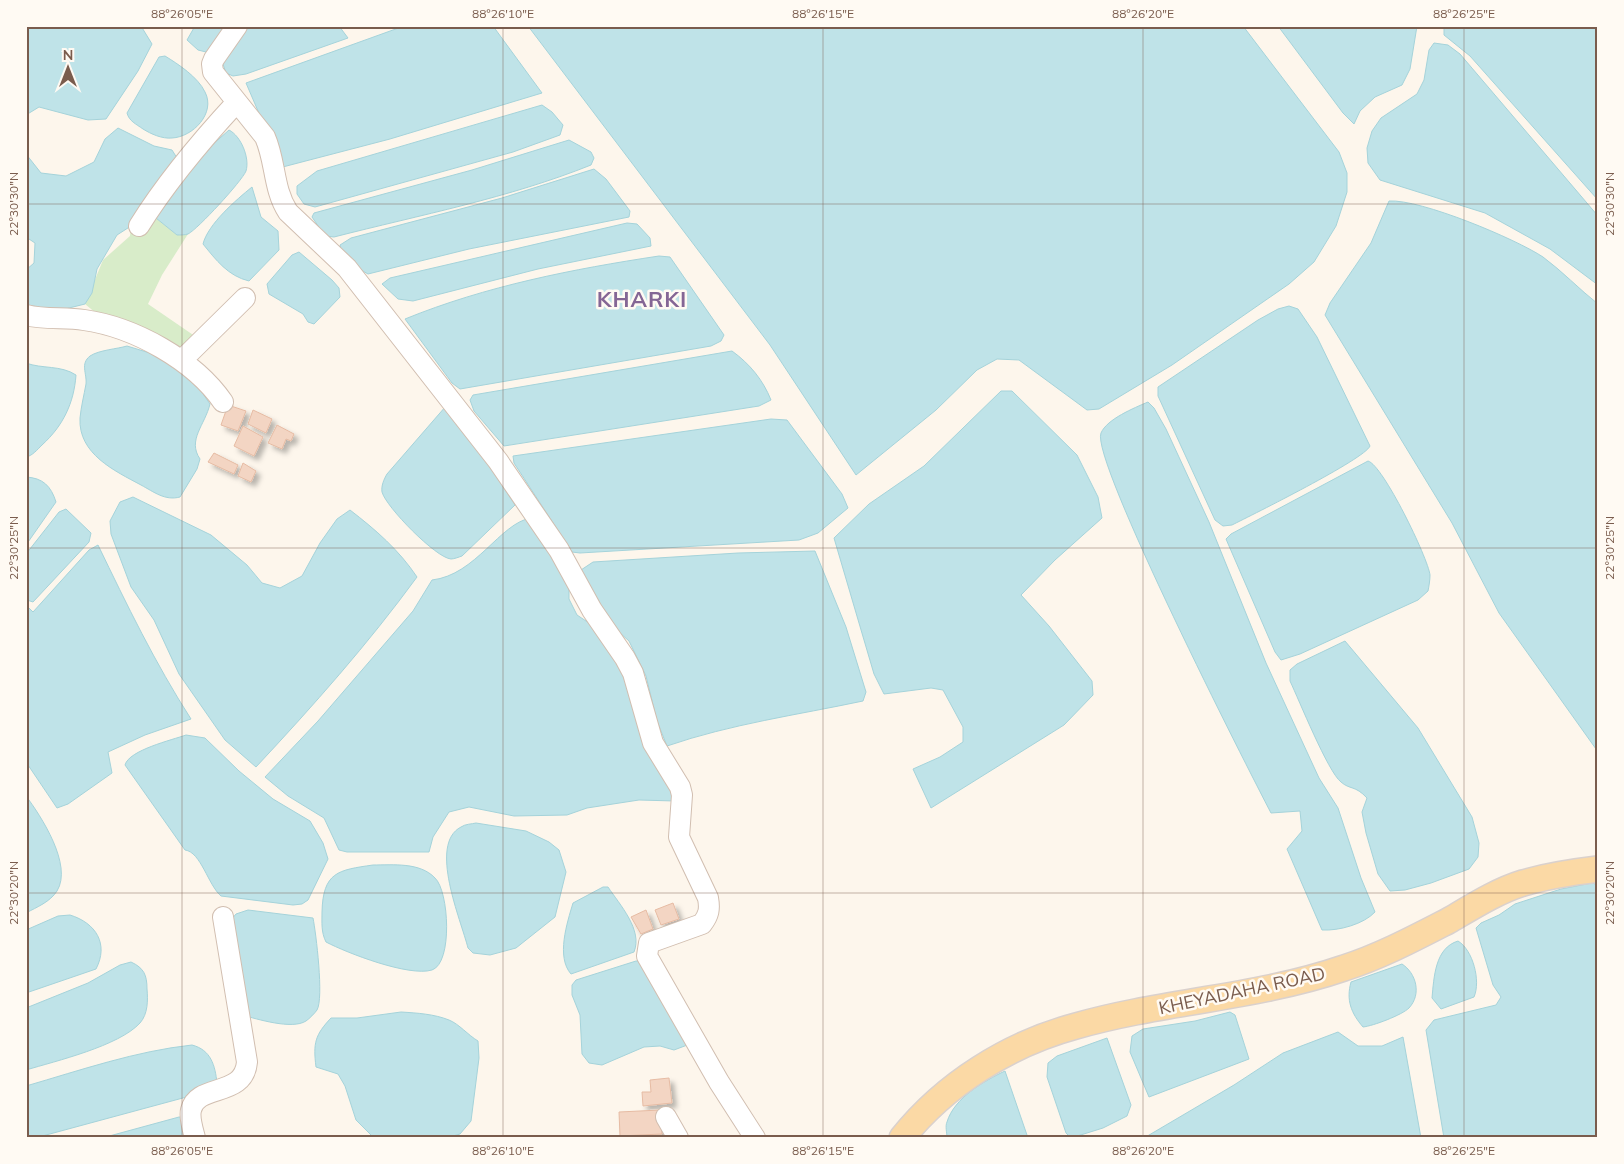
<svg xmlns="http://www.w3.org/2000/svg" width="1624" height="1164" viewBox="0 0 1624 1164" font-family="Mulish,sans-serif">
	<defs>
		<filter id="shadow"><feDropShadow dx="4.5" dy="4.5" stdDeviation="2.5" flood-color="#0004"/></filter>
	</defs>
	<rect width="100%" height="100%" fill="#fdf6ec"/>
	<path fill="#d8ecc9" d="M151,214l26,21 11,-1 -26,41 -14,29 54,37 -20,19 -74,-37 -23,-19 18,-44 27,-24 1,-10z"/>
	<path fill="#bfe3e8" stroke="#a5d3da" d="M26,26h115l11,18 -14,27 -32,48 -18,1 -49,-13 -13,8z
		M195,26h38l-23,27 -12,-3 -11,-10z
		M245,26h94l9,12 -102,36 -13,2 -7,-3 -4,-12z
		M404,26h89l49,67 -152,46 -115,30 -11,-44 -18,-42z
		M528,26h715l96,126 8,21v19l-11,34 -22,36 -25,22 -117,81 -73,44 -12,1 -68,-50 -22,-1 -20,11 -41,40 -80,65 -86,-130z
		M1278,26h139l-7,43 -8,16 -27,12 -15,14 -6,13 -11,-11z
		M1444,26h154v174l-128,-144 -26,-21z
		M1434,43l14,2 12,9 138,162v69l-48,-36 -65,-36 -105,-33 -12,-17 -1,-15 5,-17 9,-13 36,-24 7,-14 5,-30z
		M165,56c13,8 33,21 40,36 11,21 -12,45 -33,46 -10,1 -21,-4 -29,-9 -7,-5 -14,-8 -16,-16l32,-56z
		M542,105l10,7 11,13 -3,10 -47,17 -198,55 -11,-3 -7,-10v-8l20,-15z
		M118,128l36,18 18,4 5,8 -46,68 -14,9 -20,34 -5,24 -7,11 -24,6 -35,-3v-37l8,-7 1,-20 -9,-6v-83l15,19 25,3 28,-14 11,-23z
		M229,130c12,6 21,28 17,41 -4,10 -48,58 -58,63 -3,1 -8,1 -11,1l-26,-21 51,-60z
		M569,140l22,12 3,6 -3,7c-82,33 -171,50 -257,72l-9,-1 -13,-19 2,-4 158,-43z
		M594,169l12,10 24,32 -1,6 -160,32 -101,25c-12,-7 -26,-14 -28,-29l11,-7 151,-40z
		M252,187l9,30 17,14 1,19 -30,31c-21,-5 -33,-21 -46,-37 5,-20 33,-44 49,-57z
		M1389,201c32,-2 127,38 154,56 19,14 36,32 55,47l-2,445 -97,-136 -47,-90 -127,-208 5,-12 41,-60z
		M627,223l10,1 13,14 1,8 -113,23 -125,32 -15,-2 -16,-15 8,-6z
		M299,252l33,28 7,8 1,9 -26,27 -6,-2 -5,-8 -34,-20 -2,-10 25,-29z
		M659,256l11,1 54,78 -3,6 -10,5 -251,43 -8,-6 -47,-64c81,-33 168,-50 254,-63z
		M1289,306l9,3 19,28 53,109c-5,13 -118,69 -138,79l-9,1 -8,-6 -57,-124v-9l100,-67 20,-11z
		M127,346l36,11 30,22 17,25c-5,21 -23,36 -10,55l-3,10 -17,28c-15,4 -26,-5 -39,-12 -26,-14 -63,-31 -61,-67 1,-11 4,-23 6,-34 1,-11 -6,-20 4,-28 9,-6 27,-7 37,-10z
		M732,351c18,13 31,29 39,49l-12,6 -255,40 -30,-35 -4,-11 3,-5z
		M26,363c16,6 35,2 50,12 -2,28 -13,51 -34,70 -5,5 -10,11 -16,12z
		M1001,391h11l65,64 21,42 4,21 -47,42 -34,35 28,31 43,55 1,14 -29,30 -133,83 -18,-39 27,-12 23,-15v-15l-20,-37 -12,-2 -47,6 -10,-20 -40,-136 35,-34 55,-38z
		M1148,402l6,6 12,21 43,93 57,141 53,115 19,30 23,70 14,34c-11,12 -36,19 -53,18l-35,-81 15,-18 -2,-20 -29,2c-23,-44 -181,-354 -170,-380 6,-14 33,-25 47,-31z
		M446,406l11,8 58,91 -53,51c-3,1 -8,3 -11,3 -15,-1 -65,-52 -69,-67 -1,-6 2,-13 5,-18z
		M771,419l16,1 55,74 6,14 -30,25 -19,7 -219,13 -8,-1 -58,-89 -1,-7z
		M1368,461c15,4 60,97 62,114 0,5 -1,11 -2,16l-10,9 -118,54 -19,6 -6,-8 -49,-113 5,-5z
		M26,477c17,1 25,9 30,25l-30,43z
		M133,497l78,38 36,30 15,18 18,5 22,-12 18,-33 17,-24 13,-9c26,20 49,40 67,67 -49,67 -104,129 -161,190l-31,-27 -46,-66 -25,-54 -23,-33 -20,-53 -1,-13 10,-19z
		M66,509l25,24 -2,9 -56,60 -6,-2 -1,-46 33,-42z
		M531,518l38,56v25l8,16 21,14 24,33 55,128 -2,11 -36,-1 -52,8 -20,7 -53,1 -45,-9 -20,5 -16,25 -4,15h-82l-8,-2 -15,-32 -36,-22 -23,-19 53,-56 95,-110 19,-31c44,-5 68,-57 99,-62z
		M98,545c29,60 57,118 93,174l-46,16 -37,17 4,21 -44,31 -11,4 -31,-46v-157l7,7 56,-62z
		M815,551l31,76 20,65 -3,9c-66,14 -132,23 -196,45l-10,-25 -11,-45 -17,-35 -19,-17 -29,-54 12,-8 145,-9z
		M1345,641l73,87 54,89 7,26 -1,14 -9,12 -38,14 -26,7 -15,1 -12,-17 -12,-41 -4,-21 5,-14c-12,-13 -17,-8 -26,-16 -13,-10 -42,-82 -51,-101v-11l7,-6z
		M186,735l19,3 34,33 34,28 37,22 13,22 5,16 -20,41 -6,4 -9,1 -72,-9c-13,-11 -20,-44 -36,-46l-60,-85c4,-15 47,-25 61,-30z
		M26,796c15,20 47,69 31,95 -7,11 -20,16 -31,22z
		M476,823l50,8 23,11 10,8 7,22 -11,45 -39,31 -26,7 -17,-2 -5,-5c-7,-28 -40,-104 -7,-121 4,-3 11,-3 15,-4z
		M373,865c20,0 47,-3 62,13 14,13 18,85 -3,92 -23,7 -85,-17 -106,-28 -5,-10 -4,-19 -4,-30 1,-40 16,-42 51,-47z
		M1592,883l6,2v253h-154l-18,-108 8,-10 62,-15 5,-8 -8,-12 -17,-57 5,-5 18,-8 16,-11 46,-15z
		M603,887h5c12,18 35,43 26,65l-63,22c-15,-17 -4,-51 2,-71z
		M248,910l65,8c3,15 11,80 4,92 -2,3 -8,9 -11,11 -14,9 -49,-2 -64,-6l-11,-95 5,-6z
		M70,915c26,8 39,29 26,54l-70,24v-63l32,-14z
		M1458,941c15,9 23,40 16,56l-33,12 -9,-11c2,-21 3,-50 26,-57z
		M636,961h8l46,83 -16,6 -14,-4 -16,1 -42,18 -13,-2 -7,-9 -2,-39 -8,-20v-10l4,-5z
		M131,962c13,6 16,13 16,27 1,11 1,25 -7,34 -21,23 -84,38 -114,47v-62l62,-25 32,-18z
		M1402,964c14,9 20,30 7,44 -7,7 -36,18 -46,19 -12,-14 -17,-27 -12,-45z
		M401,1012c16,1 33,2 48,8 10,4 19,15 29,21l1,17 -8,63 -11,13 -14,4 -73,-1 -17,-17 -11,-34 -7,-12 -22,-7c-3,-24 -1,-32 15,-49h26z
		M1230,1012l5,3 14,44 -100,38 -19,-45 2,-16 11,-7 52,-8z
		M1338,1032l20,14h24l21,-9 18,101h-277l90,-53 49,-32z
		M1107,1038l24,67 -4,11 -24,12 -32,10 -5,-5 -19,-56 1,-14 9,-7z
		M192,1045c19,5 23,20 25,38l-12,9 -170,46h-9v-52c55,-16 110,-35 166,-41z
		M1005,1071l23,67h-81c0,-5 -2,-12 0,-16 7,-24 37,-41 58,-51z
		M179,1117l13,1 6,20h-96z"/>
	<path fill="#f3d5c3" stroke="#e6bba3" filter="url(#shadow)" d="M228,405l18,6 -8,20 -17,-6z
		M253,410l19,9 -6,14 -18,-9z
		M277,425l17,9 -3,7 -5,-2 -4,10 -14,-6z
		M243,426l20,11 -9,19 -20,-10z
		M214,453l24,12 -4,9 -26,-12z
		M243,463l13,8 -5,11 -13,-6z
		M673,903l6,16 -18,6 -6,-15z
		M646,910l7,19 -12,5 -10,-17z
		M669,1078l3,25 -29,3 -1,-14h9l-1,-12z
		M660,1110l2,24 -42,2 -1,-24z"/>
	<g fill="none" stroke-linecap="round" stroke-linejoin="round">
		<g stroke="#d1beb0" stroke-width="22">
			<path id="minor" d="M237,26l-23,33 -2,5 1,8 52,65c11,25 8,52 23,75l59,56 151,193 61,89 33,60 33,48 8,15 20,70 27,44 2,8 -3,42 29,61c2,11 1,17 -6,26l-53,19 -2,13 72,126 36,56
				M139,226c28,-45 61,-84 97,-123
				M26,315c18,5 39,2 58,5 50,7 110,40 139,82
				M182,360l63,-62
				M666,1117l12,21
				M195,1138c-2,-8 -6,-20 -4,-28 6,-27 53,-12 56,-48l-24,-145"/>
		</g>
		<g stroke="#dad1cd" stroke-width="28">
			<path id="major" d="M902,1138c43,-54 107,-94 174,-112 87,-25 181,-28 268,-58 35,-11 71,-30 104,-47 24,-14 49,-30 75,-38 24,-7 50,-11 75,-14"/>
		</g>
		<use href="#minor" stroke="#fff" stroke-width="20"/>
		<use href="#major" stroke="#fbd9a5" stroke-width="25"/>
	</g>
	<path fill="none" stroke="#7a5c4d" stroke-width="1" stroke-opacity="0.45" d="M182,26v1112M503,26v1112M823,26v1112M1143,26v1112M1464,26v1112M26,204h1572M26,548h1572M26,893h1572"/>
	<g text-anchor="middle" stroke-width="5" stroke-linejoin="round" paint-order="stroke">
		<g font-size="18" fill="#7a5c4d" stroke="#fffaf3">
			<text transform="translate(1242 991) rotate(-12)" y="6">KHEYADAHA ROAD</text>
		</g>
		<g font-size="22" font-weight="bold" letter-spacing="1" fill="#846695" stroke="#fffaf3">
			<text x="642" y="307">KHARKI</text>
		</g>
	</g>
	<rect width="1624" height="1164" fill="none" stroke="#fffaf3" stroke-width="55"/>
	<g transform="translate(68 68)" stroke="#fffaf3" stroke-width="4" paint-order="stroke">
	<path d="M0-4L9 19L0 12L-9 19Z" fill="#7a5c4d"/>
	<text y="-8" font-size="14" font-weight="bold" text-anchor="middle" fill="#7a5c4d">N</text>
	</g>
	<rect x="28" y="28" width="1568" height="1108" fill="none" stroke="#7a5c4d" stroke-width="2"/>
	<g font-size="12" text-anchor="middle" fill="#7a5c4d">
		<text x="182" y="18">88°26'05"E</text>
		<text x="503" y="18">88°26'10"E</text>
		<text x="823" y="18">88°26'15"E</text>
		<text x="1143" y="18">88°26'20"E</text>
		<text x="1464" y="18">88°26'25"E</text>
		<text transform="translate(14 204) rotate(-90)" y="4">22°30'30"N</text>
		<text transform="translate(1610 204) rotate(-90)" y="4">22°30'30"N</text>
		<text transform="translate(14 548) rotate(-90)" y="4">22°30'25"N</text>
		<text transform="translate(1610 548) rotate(-90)" y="4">22°30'25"N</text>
		<text transform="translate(14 893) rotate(-90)" y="4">22°30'20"N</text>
		<text transform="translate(1610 893) rotate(-90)" y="4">22°30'20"N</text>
		<text x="182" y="1155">88°26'05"E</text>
		<text x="503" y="1155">88°26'10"E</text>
		<text x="823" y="1155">88°26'15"E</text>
		<text x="1143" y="1155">88°26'20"E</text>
		<text x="1464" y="1155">88°26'25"E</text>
	</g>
</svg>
